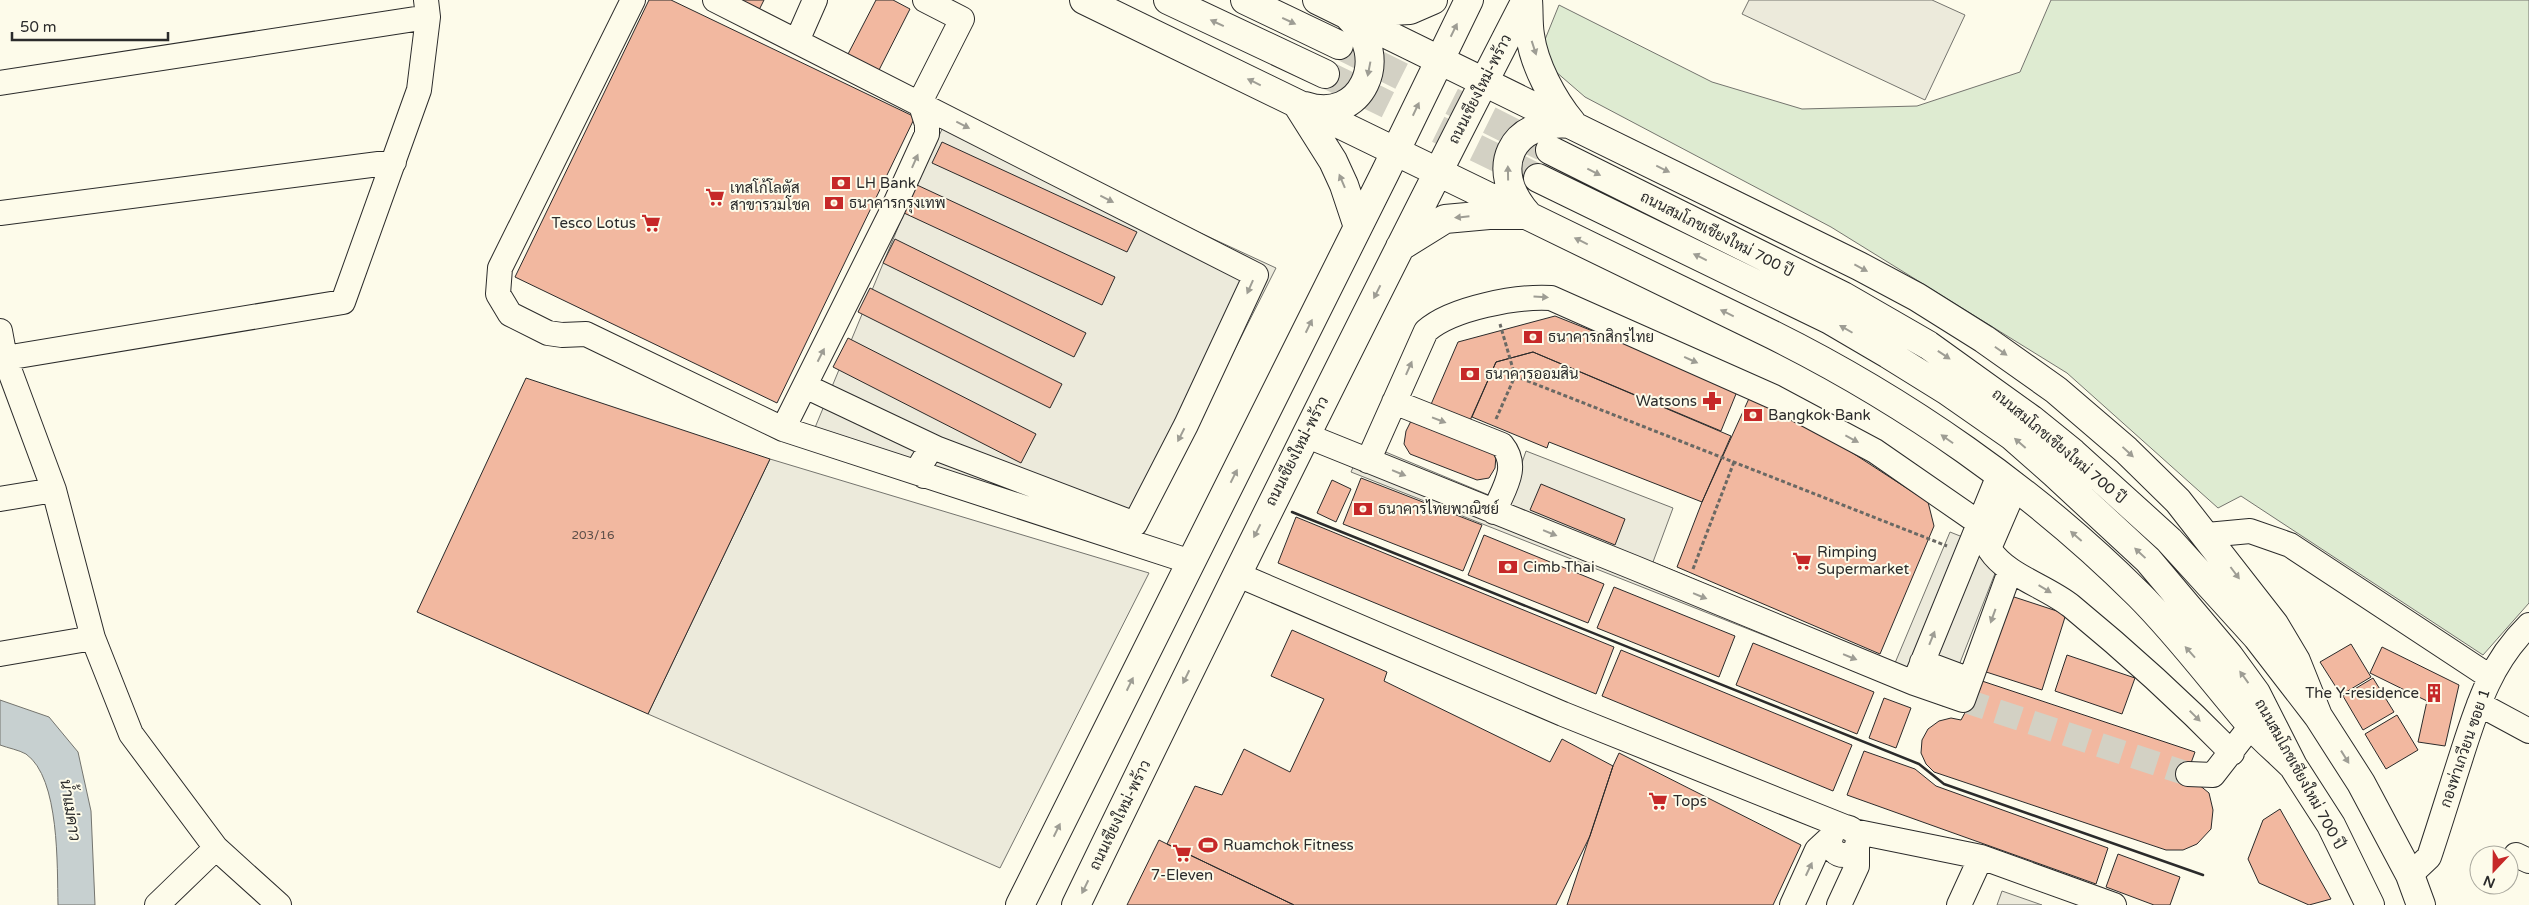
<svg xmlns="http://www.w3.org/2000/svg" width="2529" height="905" viewBox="0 0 2529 905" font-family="'Varela Round',Sarabun,sans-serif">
	<rect width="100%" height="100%" fill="#fdfbea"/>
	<path fill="#deebd1" stroke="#74746e" d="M2051,0h478v603l-46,52 -242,-159 -23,12 -151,-135 -236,-146 -246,-130 -30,-26 -11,-29 15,-37 153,77 90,27 115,-3 103,-34z"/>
	<path fill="#eceadb" stroke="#74746e" d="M1749,0h183l33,15 -40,85 -183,-86z
		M948,116l328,152 -135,267 -327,-105 90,-217z
		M1364,443l144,60 18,-52 147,57 -20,54 242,101 55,-131 53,21 -60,153 -592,-234z
		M770,459l379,114 -149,295 -352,-154z
		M2002,891l40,14h-45z"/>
	<path fill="#c7d0d0" stroke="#74746e" d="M0,700l49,17 29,35 13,59 4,94h-37c-1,-38 2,-127 -32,-151 -7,-4 -18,-6 -26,-9z"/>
	<path fill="#f2b8a0" stroke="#2b2b2b" d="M649,0h22l244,117 -138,286 -262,-126z
		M735,0h29l-6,12z
		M876,0h17l17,9 -32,63 -31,-16z
		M942,142l195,90 -10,20 -195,-89z
		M917,185l198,92 -13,28 -198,-92z
		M895,239l191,94 -12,24 -191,-94z
		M870,288l192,96 -12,24 -192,-96z
		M1555,316l183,73 -17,42 -188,-79 -37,10 -28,63 -39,-16 29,-67z
		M848,338l188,96 -15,29 -188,-96z
		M1533,352l198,84 -29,66 -153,-60 -2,6 -75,-31 24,-55z
		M526,378l244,81 -122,255 -231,-102z
		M1751,394l34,15 143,93 6,24 -54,128 -203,-87 25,-65z
		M1411,421l81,25 4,10 -1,12 -6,10 -12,2 -67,-26 -6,-10 2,-13z
		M1361,478l121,47 -19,46 -120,-47z
		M1332,480l19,9 -15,33 -19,-9z
		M1541,484l84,35 -10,26 -85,-35z
		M1296,517l318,130 -18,47 -318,-131z
		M1484,535l120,49 -16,39 -120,-48z
		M1614,587l121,49 -16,41 -122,-49z
		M2005,594l61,20 -24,76 -62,-20z
		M1292,630l95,42 -3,9 166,81 12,-23 51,27 -23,70 -34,69h-262l-127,-61 28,-58 27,9 22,-46 46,23 34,-73 -53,-23z
		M1753,643l121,49 -17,42 -121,-49z
		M2351,644l20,33 -30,18 -21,-33z
		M2382,647l77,38 -14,61 -27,-4 9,-41 -57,-28z
		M1621,650l231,95 -19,46 -231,-95z
		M2067,655l68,23 -13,36 -67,-23z
		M2373,678l21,34 -31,18 -20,-34z
		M1982,681l213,71 -12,33 15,-1 11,9 4,17 -2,19 -14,15 -14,6h-17l-232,-78 -8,-8 -5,-11 1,-13 6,-11 11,-8 12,-3 10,2z
		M1884,698l27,10 -15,40 -27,-10z
		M2397,715l21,35 -32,19 -21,-35z
		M1864,751l51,18 21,17 172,62 -12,36 -249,-89z
		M1619,753l182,92 -28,60h-206l46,-139z
		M2280,809l51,90 -22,6 -50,-22 -11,-24 15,-39z
		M1159,840l8,4 127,61h-167z
		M2118,854l62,23 -10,28h-16l-48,-18z"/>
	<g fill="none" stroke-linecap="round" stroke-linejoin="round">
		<path stroke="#d3d1c4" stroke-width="24" stroke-dasharray="24 12" stroke-linecap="butt" d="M1963,700l225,74"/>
		<path stroke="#d3d1c4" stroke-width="28" stroke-dasharray="28 14" stroke-linecap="butt" d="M1339,45l204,102
			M1325,74l213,104"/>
		<g stroke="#2b2b2b" stroke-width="26">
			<path id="minor" d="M633,0l-133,268 -2,26 12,20 38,19 14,2 24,-1 197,95 408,133
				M715,0l541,275 -70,150 -51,99 -197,-75 -9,2 -9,15 4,10
				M797,41l18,-41
				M0,83l428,-66
				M920,102l42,-83 -37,-19
				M0,213l394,-51
				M0,331l5,27 49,132 39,148 38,96 85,114 63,57
				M0,359l343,-57 76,-212 9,-73 -2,-17
				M805,386l133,63
				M1394,402l108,43c18,22 2,43 -8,67
				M783,429l108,-216 36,-79v-10l-7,-22
				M1305,435l330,133 279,115 49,17 47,-129
				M1368,461l58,-130c26,-23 91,-35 125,-33l223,99 101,54 104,72
				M2015,488l-25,58v4c17,26 56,36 81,56 56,46 110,95 161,147
				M0,499l54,-9
				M2207,535l43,-4 40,14 200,132
				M1236,574l327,140 282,113
				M0,654l93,-16
				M1922,662l48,18
				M1914,683l85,-208
				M2479,704l50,27
				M2188,774l25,1 38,-49
				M1830 841a14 14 0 1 1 28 0a14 14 0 1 1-28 0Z
				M1853,831l128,26 133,48
				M2516,855l13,6
				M2410,875l19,-18c11,-33 21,-66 32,-100 16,-50 29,-94 68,-132
				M157,905l59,-57
				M1792,905l25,-55 14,-13
				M1839,905l18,-39v-21
				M1959,905l22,-48"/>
		</g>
		<g stroke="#2b2b2b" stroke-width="30">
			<path id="major" d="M1084,0l687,334c133,66 263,156 368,261 40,40 74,86 111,129 13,15 29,28 43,42
				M1168,0l157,74
				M1245,0l94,45
				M1317,0l542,266 58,31 67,42 72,51 70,60 52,51 96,123 22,37 22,55
				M1528,0c1,12 0,24 2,35 4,30 23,65 42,88
				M1350,13l60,-3 23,-10
				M1297,104l36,57 11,24 14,42
				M1305,106c56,19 88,-49 44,-89
				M1550,150l293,146 85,49 103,74 42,34 96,87 88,97 61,79 43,67 49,92 11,30
				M1538,178l292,142 58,34 58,36 66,46 42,37 94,87 81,96 27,37 37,73 38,59 39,80
				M1528,215c-41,-45 -18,-97 44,-91
				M1400,247l45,-28 44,-4h33
				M1020,905l365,-732 84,-173
				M1076,905c147,-304 296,-606 450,-905"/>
		</g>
		<path stroke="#6a6964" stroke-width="3" stroke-dasharray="4 2.5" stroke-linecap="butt" d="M1515,376l432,170
			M1496,419l19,-43 -15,-52
			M1693,569l41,-107"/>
		<use href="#minor" stroke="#fdfbea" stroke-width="24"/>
		<use href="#major" stroke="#fdfbea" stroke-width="28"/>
		<path stroke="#2b2b2b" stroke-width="2.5" d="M1292,512l627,252 25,20 259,91"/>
	</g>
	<defs><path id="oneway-solid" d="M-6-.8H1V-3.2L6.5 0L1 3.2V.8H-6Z" transform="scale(1.25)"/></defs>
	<g fill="#9e9d94">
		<use href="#oneway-solid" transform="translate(1289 21) rotate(25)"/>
		<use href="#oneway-solid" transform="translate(1217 23) rotate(-155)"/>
		<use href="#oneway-solid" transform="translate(1454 30) rotate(-64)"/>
		<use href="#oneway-solid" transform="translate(1534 48) rotate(72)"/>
		<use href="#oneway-solid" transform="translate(1369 69) rotate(101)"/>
		<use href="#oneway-solid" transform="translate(1254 82) rotate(-154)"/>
		<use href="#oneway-solid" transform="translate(1416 109) rotate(-65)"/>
		<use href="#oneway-solid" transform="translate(963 125) rotate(27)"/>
		<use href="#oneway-solid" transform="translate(915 161) rotate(-66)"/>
		<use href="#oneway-solid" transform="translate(1663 169) rotate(26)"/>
		<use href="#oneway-solid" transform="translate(1594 172) rotate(27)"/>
		<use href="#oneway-solid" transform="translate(1508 173) rotate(-91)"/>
		<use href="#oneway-solid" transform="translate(1342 181) rotate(-113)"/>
		<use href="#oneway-solid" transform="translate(1107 199) rotate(27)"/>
		<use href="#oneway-solid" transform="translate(1462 217) rotate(174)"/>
		<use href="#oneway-solid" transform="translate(1581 241) rotate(-154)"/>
		<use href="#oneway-solid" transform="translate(1700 257) rotate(-154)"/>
		<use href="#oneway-solid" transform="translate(1861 268) rotate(28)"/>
		<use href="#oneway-solid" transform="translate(1250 287) rotate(114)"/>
		<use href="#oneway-solid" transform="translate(1377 292) rotate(117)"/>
		<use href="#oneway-solid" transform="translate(1541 297) rotate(4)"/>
		<use href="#oneway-solid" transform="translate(1727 313) rotate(-154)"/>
		<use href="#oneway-solid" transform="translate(1309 326) rotate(-64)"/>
		<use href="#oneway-solid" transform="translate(1846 329) rotate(-150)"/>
		<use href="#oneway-solid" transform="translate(2001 351) rotate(35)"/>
		<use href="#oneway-solid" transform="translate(821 355) rotate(-63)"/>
		<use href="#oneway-solid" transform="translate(1944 355) rotate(34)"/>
		<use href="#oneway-solid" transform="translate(1691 360) rotate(24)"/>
		<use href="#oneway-solid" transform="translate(1409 368) rotate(-66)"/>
		<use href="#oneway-solid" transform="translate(1439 420) rotate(21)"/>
		<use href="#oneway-solid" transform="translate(1181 435) rotate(117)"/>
		<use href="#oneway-solid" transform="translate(1852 439) rotate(28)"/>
		<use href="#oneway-solid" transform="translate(1947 439) rotate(-145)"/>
		<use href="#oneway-solid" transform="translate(2020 443) rotate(-139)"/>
		<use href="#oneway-solid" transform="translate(2128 452) rotate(43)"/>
		<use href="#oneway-solid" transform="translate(1399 473) rotate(22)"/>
		<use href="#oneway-solid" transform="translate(1234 476) rotate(-63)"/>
		<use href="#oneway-solid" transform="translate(1257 531) rotate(117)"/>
		<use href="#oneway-solid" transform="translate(1550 533) rotate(22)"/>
		<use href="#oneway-solid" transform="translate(2076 536) rotate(-139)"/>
		<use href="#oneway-solid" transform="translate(2140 553) rotate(-137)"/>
		<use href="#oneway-solid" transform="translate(2235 573) rotate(53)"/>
		<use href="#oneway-solid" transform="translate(2045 589) rotate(31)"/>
		<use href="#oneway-solid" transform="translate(1700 596) rotate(22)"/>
		<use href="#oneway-solid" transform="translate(1993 616) rotate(110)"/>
		<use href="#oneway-solid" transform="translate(1932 638) rotate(-68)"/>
		<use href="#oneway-solid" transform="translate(2190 652) rotate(-132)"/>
		<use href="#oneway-solid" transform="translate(1850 657) rotate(22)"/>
		<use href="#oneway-solid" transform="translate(1186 677) rotate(116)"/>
		<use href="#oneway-solid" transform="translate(2244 677) rotate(-126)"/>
		<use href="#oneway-solid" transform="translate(1130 684) rotate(-64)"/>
		<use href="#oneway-solid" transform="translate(2195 716) rotate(45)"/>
		<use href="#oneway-solid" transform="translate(2345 757) rotate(58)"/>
		<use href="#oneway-solid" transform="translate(1057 830) rotate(-64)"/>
		<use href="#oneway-solid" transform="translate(1809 869) rotate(-65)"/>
		<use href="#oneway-solid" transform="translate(1085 887) rotate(116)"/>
	</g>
	<defs>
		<g id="bank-bare" transform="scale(1.5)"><path d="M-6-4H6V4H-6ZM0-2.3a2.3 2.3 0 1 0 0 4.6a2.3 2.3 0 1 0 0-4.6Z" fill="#c62828" stroke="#fdfbea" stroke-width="2.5" paint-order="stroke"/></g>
		<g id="supermarket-bare" transform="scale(1.5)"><path d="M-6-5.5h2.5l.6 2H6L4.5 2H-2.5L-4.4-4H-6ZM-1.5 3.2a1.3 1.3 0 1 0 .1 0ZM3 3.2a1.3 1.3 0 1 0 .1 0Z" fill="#c62828" stroke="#fdfbea" stroke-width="2.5" paint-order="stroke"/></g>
		<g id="pharmacy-bare" transform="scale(1.5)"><path d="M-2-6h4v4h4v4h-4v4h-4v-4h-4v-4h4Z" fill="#c62828" stroke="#fdfbea" stroke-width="2.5" paint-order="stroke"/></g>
		<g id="building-bare" transform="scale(1.5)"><path d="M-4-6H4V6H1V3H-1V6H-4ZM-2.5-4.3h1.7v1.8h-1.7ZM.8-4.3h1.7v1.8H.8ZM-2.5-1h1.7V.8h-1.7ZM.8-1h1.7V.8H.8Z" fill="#c62828" stroke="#fdfbea" stroke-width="2.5" paint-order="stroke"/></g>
		<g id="stadium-bare" transform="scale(1.5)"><path d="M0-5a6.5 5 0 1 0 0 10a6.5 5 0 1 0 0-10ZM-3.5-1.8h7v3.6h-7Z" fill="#c62828" stroke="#fdfbea" stroke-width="2.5" paint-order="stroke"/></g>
	</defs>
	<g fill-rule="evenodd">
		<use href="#bank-bare" x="841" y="183"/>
		<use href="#supermarket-bare" x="715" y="197"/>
		<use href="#bank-bare" x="834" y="203"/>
		<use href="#supermarket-bare" x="651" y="223"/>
		<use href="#bank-bare" x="1533" y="337"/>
		<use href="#bank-bare" x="1470" y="374"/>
		<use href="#pharmacy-bare" x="1712" y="401"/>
		<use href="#bank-bare" x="1753" y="415"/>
		<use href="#bank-bare" x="1363" y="509"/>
		<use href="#supermarket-bare" x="1802" y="561"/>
		<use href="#bank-bare" x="1508" y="567"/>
		<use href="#building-bare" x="2434" y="693"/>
		<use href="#supermarket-bare" x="1658" y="801"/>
		<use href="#stadium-bare" x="1208" y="845"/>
		<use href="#supermarket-bare" x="1182" y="853"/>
	</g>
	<g text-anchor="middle" stroke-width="4" stroke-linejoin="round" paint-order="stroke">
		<g font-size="12" fill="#5d4e48">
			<text x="593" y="539">203/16</text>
		</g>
		<g font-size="15" fill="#2b2b2b" stroke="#fdfbea">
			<text transform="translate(1480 89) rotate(-63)" y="5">ถนนเชียงใหม่-พร้าว</text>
			<text transform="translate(1717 234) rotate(27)" y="5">ถนนสมโภชเชียงใหม่ 700 ปี</text>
			<text transform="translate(2059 446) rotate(40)" y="5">ถนนสมโภชเชียงใหม่ 700 ปี</text>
			<text transform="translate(1297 451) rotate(-63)" y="5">ถนนเชียงใหม่-พร้าว</text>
			<text transform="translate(2465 748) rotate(-71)" y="5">กองท่าเกวียน ซอย 1</text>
			<text transform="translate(2300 774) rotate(61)" y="5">ถนนสมโภชเชียงใหม่ 700 ปี</text>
			<text transform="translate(1120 815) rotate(-64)" y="5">ถนนเชียงใหม่-พร้าว</text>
		</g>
		<g font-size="15" fill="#2b2b2b" stroke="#fdfbea" text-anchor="start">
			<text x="856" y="188">LH Bank</text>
			<text x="730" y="193">เทสโก้โลตัส<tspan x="730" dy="17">สาขารวมโชค</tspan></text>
			<text x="849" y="208">ธนาคารกรุงเทพ</text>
			<text x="636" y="228" text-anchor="end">Tesco Lotus</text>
			<text x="1548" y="342">ธนาคารกสิกรไทย</text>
			<text x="1485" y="379">ธนาคารออมสิน</text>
			<text x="1697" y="406" text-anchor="end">Watsons</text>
			<text x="1768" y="420">Bangkok Bank</text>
			<text x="1378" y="514">ธนาคารไทยพาณิชย์</text>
			<text x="1817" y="557">Rimping<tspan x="1817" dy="17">Supermarket</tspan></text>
			<text x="1523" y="572">Cimb Thai</text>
			<text x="2419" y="698" text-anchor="end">The Y-residence</text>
			<text x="1673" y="806">Tops</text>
			<text x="1223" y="850">Ruamchok Fitness</text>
			<text x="1182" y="880" text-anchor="middle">7-Eleven</text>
		</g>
		<g font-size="16" font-style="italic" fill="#2b2b2b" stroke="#fdfbea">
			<text transform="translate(71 810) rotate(81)" y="6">น้ำแม่คาว</text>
		</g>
	</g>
	<g transform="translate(2494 870) rotate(202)"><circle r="24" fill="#fdfbea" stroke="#a9a89e"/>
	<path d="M0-4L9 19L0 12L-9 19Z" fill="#c62828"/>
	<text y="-8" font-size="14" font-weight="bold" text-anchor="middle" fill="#2b2b2b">N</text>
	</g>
	<path d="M12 32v8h156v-8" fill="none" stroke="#2b2b2b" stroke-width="2.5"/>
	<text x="20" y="32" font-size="15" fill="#2b2b2b" stroke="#fdfbea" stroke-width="4" paint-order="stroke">50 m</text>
</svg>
